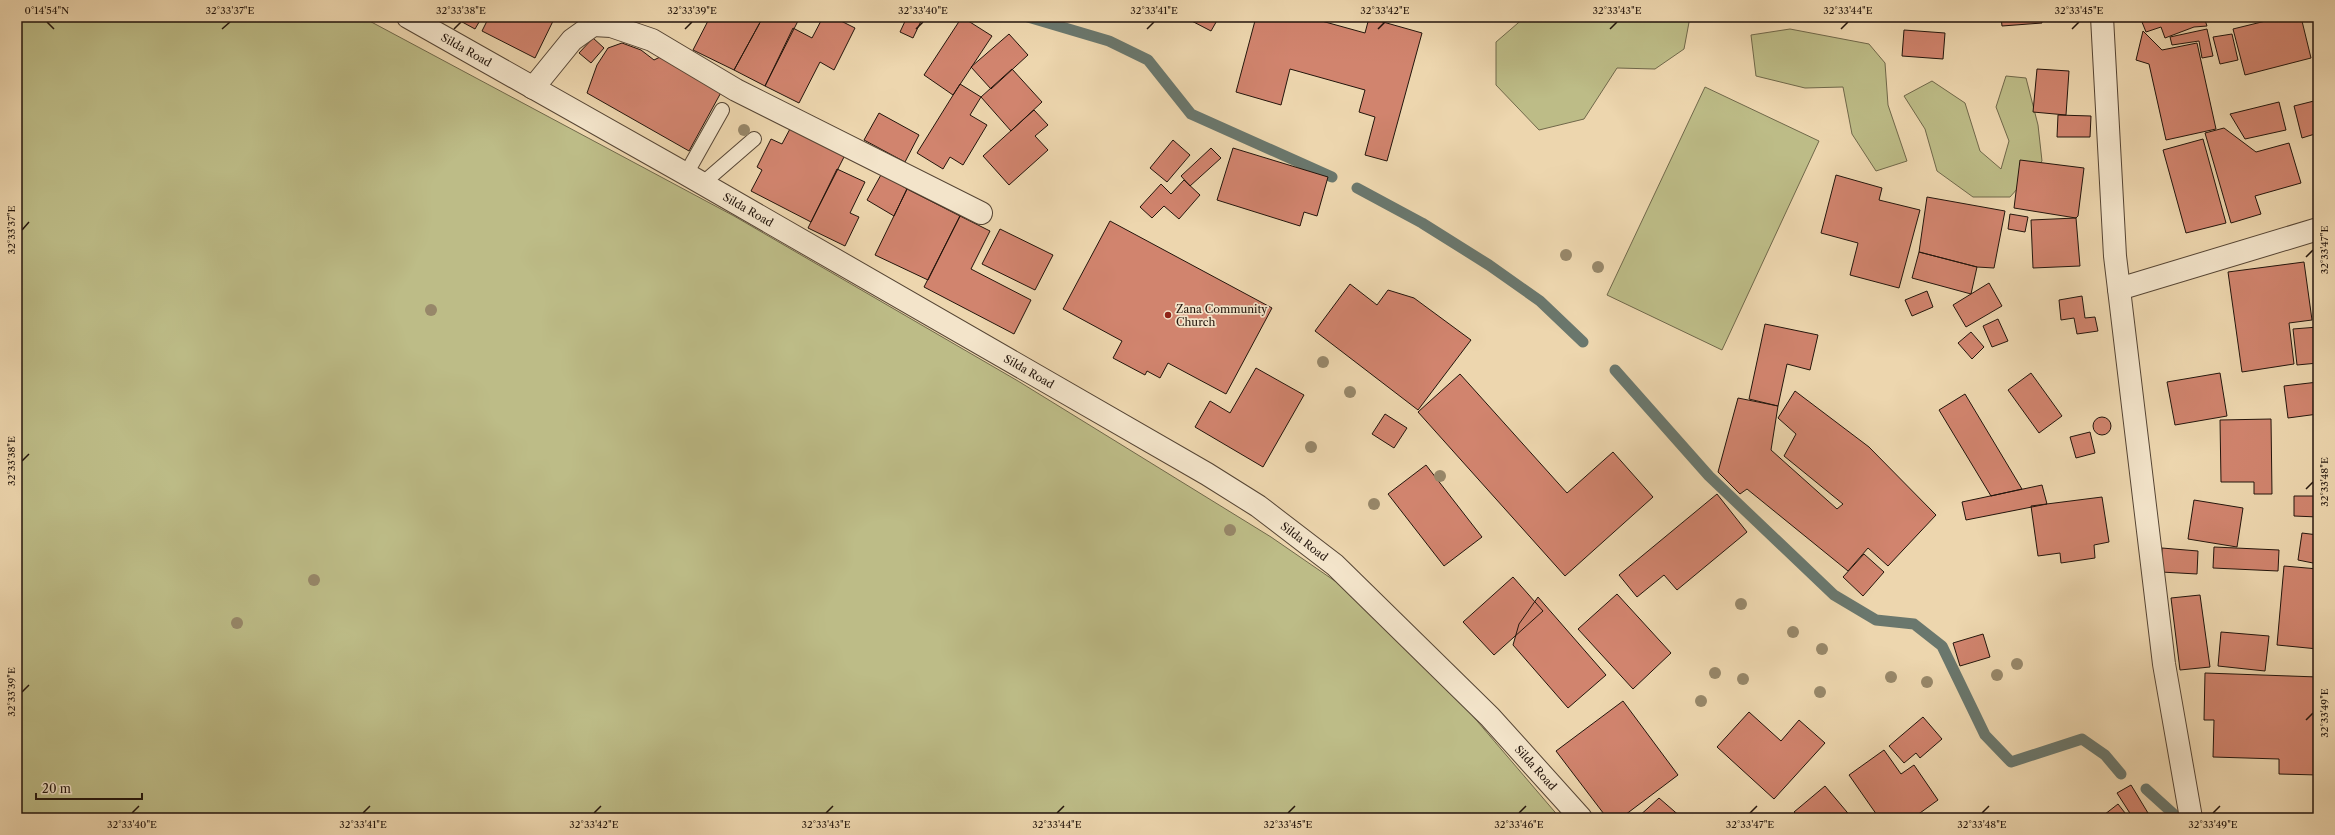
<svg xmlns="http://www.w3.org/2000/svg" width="2335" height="835" viewBox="0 0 2335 835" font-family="'Libre Caslon Text',serif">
	<rect width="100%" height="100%" fill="#edd6ae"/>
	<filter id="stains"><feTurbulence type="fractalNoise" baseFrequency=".005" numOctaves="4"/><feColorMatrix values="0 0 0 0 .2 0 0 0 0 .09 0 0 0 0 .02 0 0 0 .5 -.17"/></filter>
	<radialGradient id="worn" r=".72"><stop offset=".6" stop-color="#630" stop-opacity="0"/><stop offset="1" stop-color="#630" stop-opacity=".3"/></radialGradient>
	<path fill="#bdbc87" stroke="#70684a" d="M17,17h345l372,199 284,165 253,156 77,53 124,125 88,103h-1543z
		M1525,17h165l-6,32 -29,20 -38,-1 -33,51 -45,11 -43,-45v-43z
		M1790,29l79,15 16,19 3,42 19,56 -31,10 -24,-37 -9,-47 -38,1 -49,-12 -5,-41z
		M2006,76l20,2 12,47 4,36 -32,36h-37l-36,-26 -12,-42 -21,-33 28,-15 33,22 15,48 21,18 8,-28 -13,-34z
		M1705,87l114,54 -97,209 -115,-55z"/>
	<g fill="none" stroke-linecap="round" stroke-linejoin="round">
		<path stroke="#6a776d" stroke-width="11" d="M1028,17l81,24 39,19 43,54 141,63
			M1357,188l65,35 67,42 51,36 43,41
			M1615,370l94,106 125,119 42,25 38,4 28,22 43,89 26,27 71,-23 23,16 16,19
			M2146,789l32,29"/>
	</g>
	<path fill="#d1846e" stroke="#23150c" d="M453,17h29l-7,12z
		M489,17h66l-20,41 -53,-27z
		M710,17h53l-29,53 -41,-20z
		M763,17h37l-35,69 -31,-16z
		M823,17h10l22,11 -21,42 -14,-8 -21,41 -34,-17 28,-58 19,10z
		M907,17h16l-10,21 -13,-6z
		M962,17l30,19 -39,59 -29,-20z
		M1184,17h35l-8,14z
		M1256,17h62v3l47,13 4,-15 53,15 -35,128 -22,-6 10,-38 -16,-5 6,-22 -75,-21 -9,36 -45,-13z
		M2001,17h40l1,6 -40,3z
		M2140,17h64l3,9 -13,1 -29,11 -4,-11 -15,5z
		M2282,17h19l10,41 -66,17 -12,-46z
		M2312,17h6v16h-1z
		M2207,29l6,27 -11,2 -3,-17 -27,4 -2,-8z
		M1904,30l41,3 -2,26 -41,-3z
		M2143,31l19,19 35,-7 19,86 -50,11 -17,-76 -13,-4z
		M1009,34l19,21 -37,34 -20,-22z
		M2232,34l6,26 -18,4 -7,-27z
		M593,38l11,10 -13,15 -12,-10z
		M622,43l19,7 13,10 6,-3 64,30 -35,64 -102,-58 10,-28 11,-17z
		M1012,69l30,33 -31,29 -30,-34z
		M2037,69l32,2 -3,44 -33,-3z
		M960,84l21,13 -11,18 17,10 -24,40 -13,-8 -7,12 -26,-16z
		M2318,100v33l-16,5 -8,-32z
		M2279,102l7,28 -41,9 -15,-25z
		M1034,110l14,15 -13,11 13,14 -39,35 -26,-29z
		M879,113l40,22 -14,27 -41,-22z
		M2058,115l33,1 -1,21h-33z
		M791,127l54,28 -34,67 -60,-31 11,-21 -5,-3 14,-28 11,5z
		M2224,128l32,24 33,-9 12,40 -46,13 6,18 -30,9 -26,-90z
		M2203,139l23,84 -40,10 -23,-83z
		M1173,140l17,15 -23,27 -17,-14z
		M1211,148l10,10 -31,28 -9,-10z
		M1233,148l95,29 -11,39 -13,-4 -4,14 -83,-26z
		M2020,160l64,8 -6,48 -2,2 -62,-10z
		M837,169l28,13 -15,31 9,4 -14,29 -37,-18z
		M882,173l25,16 -13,27 -27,-16z
		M1836,175l46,13 -3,12 41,10 -21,78 -49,-13 8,-32 -37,-10z
		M1184,180l16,15 -21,24 -15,-13 -12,12 -12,-11 21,-23 10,10z
		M907,189l53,27 -32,64 -53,-25z
		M1927,197l78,14 -11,57 -17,-1 -58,-15z
		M2010,214l18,3 -3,15 -17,-3z
		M960,216l30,15 -19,38 60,31 -17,34 -90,-47z
		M2076,218l4,48 -47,2 -2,-48z
		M1110,221l162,87 -46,86 -58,-31 -8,15 -13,-7 -2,4 -32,-17 9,-17 -59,-32z
		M1000,229l53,26 -18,35 -53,-26z
		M1919,252l58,15 -6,27 -59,-16z
		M2304,262l8,58 -23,3 5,41 -52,8 -14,-100z
		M1989,283l13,23 -36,21 -13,-22z
		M1350,284l27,21 11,-15 26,8 57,42 -53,70 -103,-79z
		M1927,291l6,16 -21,9 -7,-16z
		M2082,296l3,22 10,-1 3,14 -21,3 -3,-16 -13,2 -2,-20z
		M1998,319l10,22 -16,6 -9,-21z
		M1765,324l53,11 -8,35 -23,-6 -9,42 -29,-7z
		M2318,327v36l-21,2 -4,-36z
		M1971,332l13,15 -12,12 -14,-16z
		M1256,368l48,27 -41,72 -68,-40 15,-26 20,12z
		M2031,373l31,43 -23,17 -31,-43z
		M2220,373l7,43 -52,9 -8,-43z
		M1460,374l107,119 46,-41 40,45 -88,79 -147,-164z
		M2318,382v32l-30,4 -4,-32z
		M1795,391l74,56 67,68 -48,51 -20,-18 -20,23 -101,-82 -7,5 -22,-22 20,-74 40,8 -7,44 66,59 6,-5 -59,-48 12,-22 -18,-16z
		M1965,394l57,95 -31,7 -52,-86z
		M1385,414l22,14 -13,20 -22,-14z
		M2093 426a9 9 0 1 1 18 0a9 9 0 1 1-18 0Z
		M2271,419l1,75h-18v-12h-33l-1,-62z
		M2090,432l5,21 -19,5 -6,-21z
		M1426,465l56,72 -38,29 -56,-72z
		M2042,485l5,19 -81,16 -4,-18z
		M1717,494l30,38 -70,58 -13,-15 -27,22 -18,-22z
		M2294,496h24v21l-24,-1z
		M2102,497l7,45 -15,3 1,13 -34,5 -1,-10 -22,3 -7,-50z
		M2194,500l49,8 -6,39 -49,-8z
		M2302,533l16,2v29l-20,-4z
		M2214,547l65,3 -1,21 -65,-3z
		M2162,548l36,3 -1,23 -36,-2z
		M1864,554l20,18 -21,24 -20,-19z
		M2284,566l34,3v80l-41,-4z
		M1513,577l30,34 -49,44 -31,-33z
		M1617,594l54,59 -38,36 -55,-60z
		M2200,595l10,72 -30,3 -9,-72z
		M1538,597l68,78 -38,33 -55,-63 6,-21z
		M2221,632l48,4 -4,35 -47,-5z
		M1983,634l7,23 -30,9 -7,-23z
		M2205,673l113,4v98l-39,-1v-15l-66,-2 1,-37h-10z
		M1623,701l55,74 -57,43h-14l-51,-67z
		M1749,712l32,29 18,-21 26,23 -51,56 -57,-52z
		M1923,717l19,22 -22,19 -4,-5 -12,10 -15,-17z
		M1884,750l17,24 13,-9 24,35 -25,18h-34l-30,-43z
		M2131,785l17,28 -7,5h-8l-16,-25z
		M1825,786l27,32h-52l-6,-6z
		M1659,798l23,20h-45z
		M2118,804l11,14h-29z"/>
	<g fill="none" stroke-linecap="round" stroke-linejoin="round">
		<g stroke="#564534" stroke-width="16">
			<path id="lane" d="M686,174l36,-64
				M702,184l52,-45"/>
		</g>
		<g stroke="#564534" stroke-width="24">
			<g id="street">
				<path id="s1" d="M408,17l278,157 521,300 51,32 77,59 155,152 91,101"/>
				<path d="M2102,17l13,239 49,408 27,154"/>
				<path d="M533,88l39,-48 21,-15 18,1 41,14 84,50 245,123"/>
				<path d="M2119,289l199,-60"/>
			</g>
		</g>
		<use href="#lane" stroke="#f3e4ca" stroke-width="14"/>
		<use href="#street" stroke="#f3e4ca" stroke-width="22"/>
	</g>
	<g fill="#978769">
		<circle cx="744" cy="130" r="6"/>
		<circle cx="1566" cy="255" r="6"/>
		<circle cx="1598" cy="267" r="6"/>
		<circle cx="431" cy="310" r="6"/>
		<circle cx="1323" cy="362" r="6"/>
		<circle cx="1350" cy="392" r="6"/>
		<circle cx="1311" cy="447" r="6"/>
		<circle cx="1440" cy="476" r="6"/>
		<circle cx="1374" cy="504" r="6"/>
		<circle cx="1230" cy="530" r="6"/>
		<circle cx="314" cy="580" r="6"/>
		<circle cx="1741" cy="604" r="6"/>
		<circle cx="237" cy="623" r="6"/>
		<circle cx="1793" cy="632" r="6"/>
		<circle cx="1822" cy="649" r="6"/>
		<circle cx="2017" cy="664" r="6"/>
		<circle cx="1715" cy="673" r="6"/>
		<circle cx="1997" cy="675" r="6"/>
		<circle cx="1891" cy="677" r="6"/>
		<circle cx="1743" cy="679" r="6"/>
		<circle cx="1927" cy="682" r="6"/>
		<circle cx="1820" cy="692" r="6"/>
		<circle cx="1701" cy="701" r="6"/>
	</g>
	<path fill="none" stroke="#23150c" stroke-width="1.5" d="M47,22l7,7M222,29l8,-7M454,29l7,-7M685,29l7,-7M916,29l7,-7M1147,29l7,-7M1378,29l7,-7M1610,29l7,-7M1841,29l7,-7M2072,29l7,-7M22,230l7,-8M2306,257l7,-7M22,461l7,-7M2306,489l7,-7M22,692l7,-7M2306,720l7,-7M132,813l7,-7M363,813l7,-7M594,813l7,-7M826,813l7,-7M1057,813l7,-7M1288,813l7,-7M1519,813l7,-7M1750,813l7,-7M1982,813l7,-7M2213,813l7,-7"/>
	<circle fill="#8f2418" stroke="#f3e4ca" stroke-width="1.5" cx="1168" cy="315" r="4"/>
	<g text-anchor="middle" stroke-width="3.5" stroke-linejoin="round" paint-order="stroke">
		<g font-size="11" fill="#23150c" stroke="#f3e4ca">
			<text dy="4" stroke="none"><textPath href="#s1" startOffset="67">Silda Road</textPath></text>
			<text dy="4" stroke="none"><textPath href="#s1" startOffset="391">Silda Road</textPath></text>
			<text dy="4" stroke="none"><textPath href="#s1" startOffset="715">Silda Road</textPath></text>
			<text dy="4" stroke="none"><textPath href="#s1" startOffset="1039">Silda Road</textPath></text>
			<text dy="4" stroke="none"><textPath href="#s1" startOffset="1363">Silda Road</textPath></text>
		</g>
		<g font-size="11" fill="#23150c" stroke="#f3e4ca" text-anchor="start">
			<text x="1176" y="313">Zana Community<tspan x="1176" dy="13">Church</tspan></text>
		</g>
	</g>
	<rect width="2335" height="835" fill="none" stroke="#edd6ae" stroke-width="44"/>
	<path d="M36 793v6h106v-6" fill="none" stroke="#23150c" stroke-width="2"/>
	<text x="42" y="793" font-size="12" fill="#23150c" stroke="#f3e4ca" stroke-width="3" paint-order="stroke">20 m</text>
	<rect x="22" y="22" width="2291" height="791" fill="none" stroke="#23150c" stroke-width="1.5"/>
	<g font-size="10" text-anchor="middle" fill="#23150c">
		<text x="47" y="14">0°14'54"N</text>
		<text x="230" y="14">32°33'37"E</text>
		<text x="461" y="14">32°33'38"E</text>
		<text x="692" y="14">32°33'39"E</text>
		<text x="923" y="14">32°33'40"E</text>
		<text x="1154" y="14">32°33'41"E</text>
		<text x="1385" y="14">32°33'42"E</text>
		<text x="1617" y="14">32°33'43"E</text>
		<text x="1848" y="14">32°33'44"E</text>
		<text x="2079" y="14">32°33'45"E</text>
		<text transform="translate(11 230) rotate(-90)" y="4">32°33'37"E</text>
		<text transform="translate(2324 250) rotate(-90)" y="4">32°33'47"E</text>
		<text transform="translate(11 461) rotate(-90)" y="4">32°33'38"E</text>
		<text transform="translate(2324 482) rotate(-90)" y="4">32°33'48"E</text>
		<text transform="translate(11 692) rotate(-90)" y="4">32°33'39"E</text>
		<text transform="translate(2324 713) rotate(-90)" y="4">32°33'49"E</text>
		<text x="132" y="828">32°33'40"E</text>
		<text x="363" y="828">32°33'41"E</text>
		<text x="594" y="828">32°33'42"E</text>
		<text x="826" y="828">32°33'43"E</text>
		<text x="1057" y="828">32°33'44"E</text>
		<text x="1288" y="828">32°33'45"E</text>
		<text x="1519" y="828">32°33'46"E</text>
		<text x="1750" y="828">32°33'47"E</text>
		<text x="1982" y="828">32°33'48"E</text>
		<text x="2213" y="828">32°33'49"E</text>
	</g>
	<rect width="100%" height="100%" filter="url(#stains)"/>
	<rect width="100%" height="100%" fill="url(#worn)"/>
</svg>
